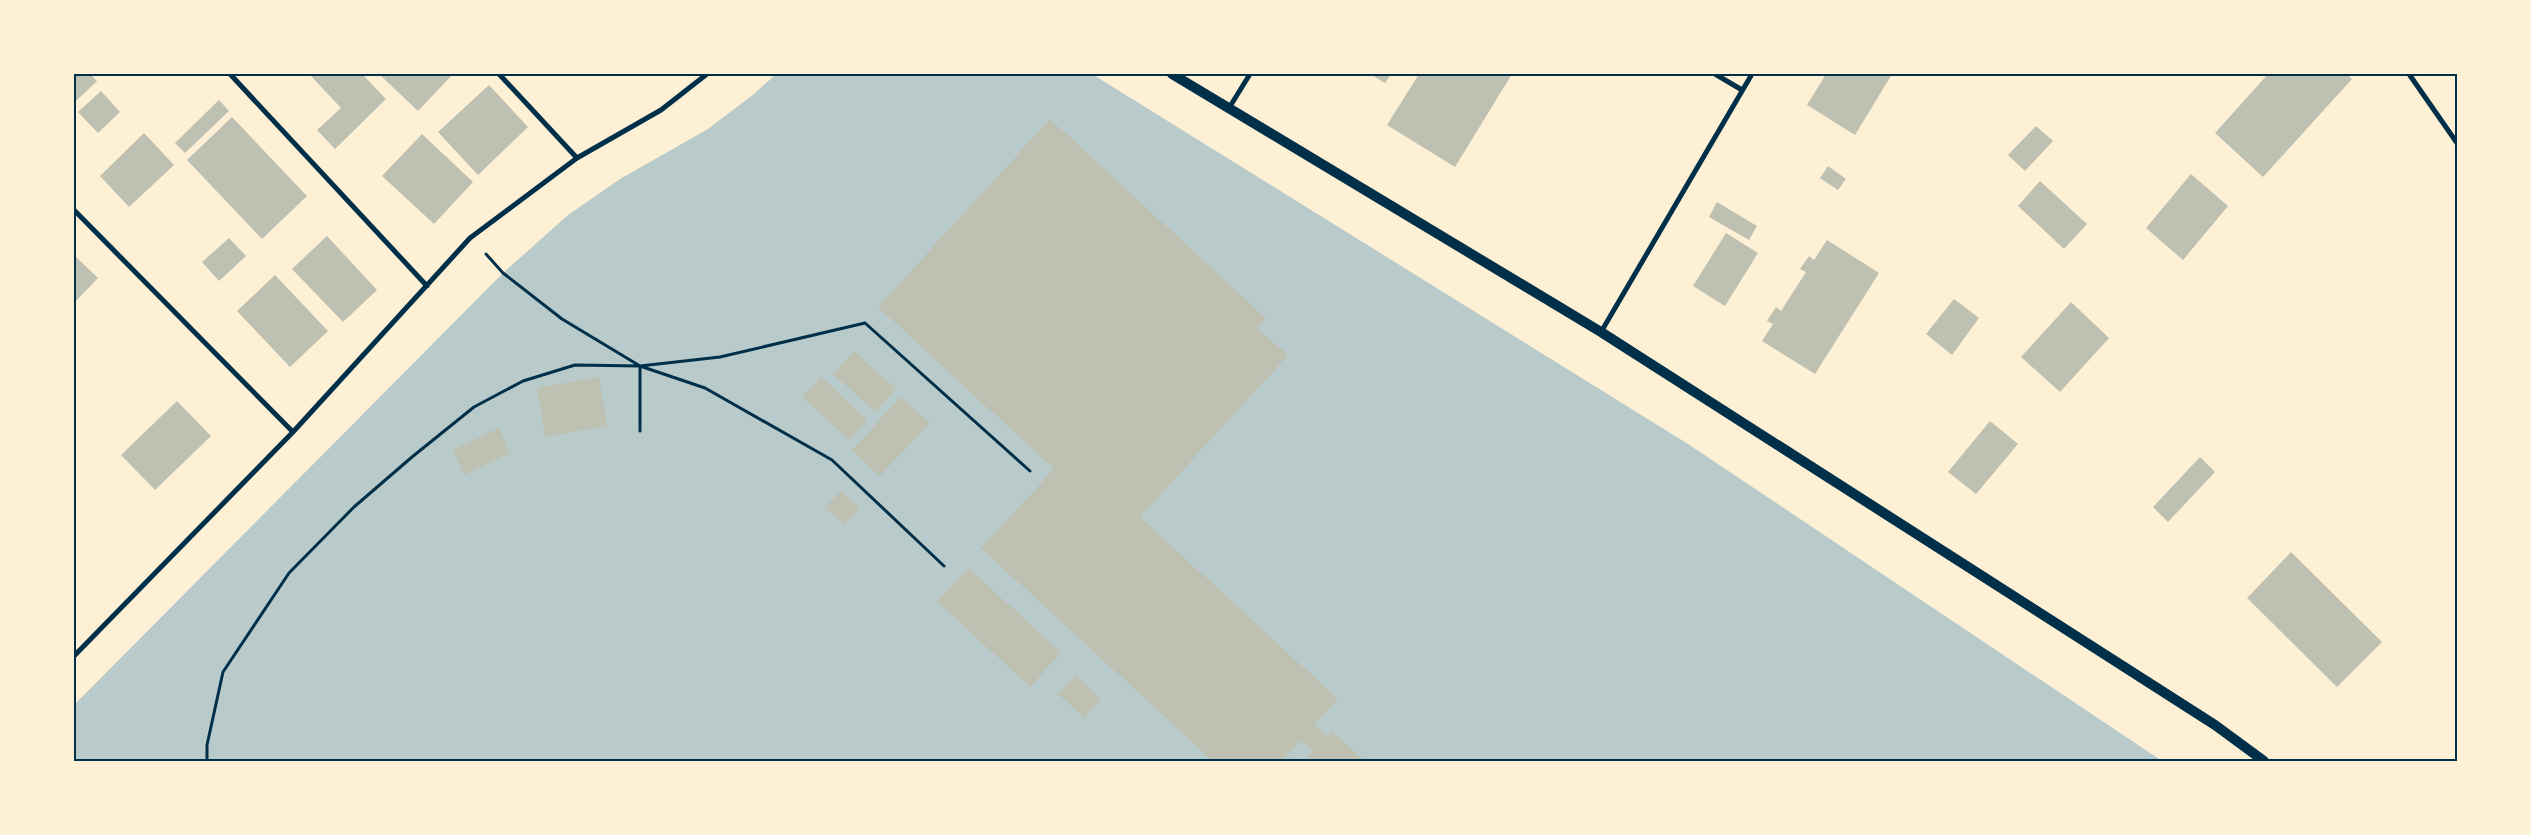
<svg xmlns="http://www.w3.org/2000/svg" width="2531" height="835" viewBox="0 0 2531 835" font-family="Figtree,sans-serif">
	<rect width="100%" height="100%" fill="#fdf0d5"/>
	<path fill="#b9caca" d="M776,74h316l596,370 474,317h-2088v-56l429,-432 65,-58 52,-36 88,-50 46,-35z"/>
	<path fill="#bec0b2" d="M74,74h16l7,7 -23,22z
		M309,74h53l24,25 -51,50 -18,-19 24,-22z
		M379,74h74l-35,37z
		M1370,74h21l-6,9z
		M1419,74h93l-57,93 -68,-42z
		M1826,74h66l-37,61 -48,-30z
		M2268,74h79l5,5 -89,98 -48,-44z
		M489,85l39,42 -50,48 -40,-43z
		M101,91l19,21 -22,21 -20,-21z
		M219,100l10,11 -44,42 -10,-10z
		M232,117l75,79 -45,43 -75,-79z
		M1050,119l216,199 -9,10 31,27 -148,162 198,182 -24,26 13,11 5,-5 33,30h-61l9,-10 -12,-11 -19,21h-69l-232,-213 73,-79 -176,-162z
		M2036,126l17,15 -28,30 -17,-16z
		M144,133l30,32 -45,42 -29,-31z
		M422,134l51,48 -39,42 -52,-48z
		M1828,166l18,13 -8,11 -18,-12z
		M2191,174l37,32 -45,54 -37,-32z
		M2040,181l47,43 -23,25 -46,-43z
		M1717,202l40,24 -8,14 -40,-23z
		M1726,233l32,20 -33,53 -32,-20z
		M327,236l50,54 -34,32 -51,-53z
		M229,238l17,18 -27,25 -17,-19z
		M1827,240l52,33 -64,101 -53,-33 11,-17 -6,-3 9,-14 5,4 25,-39 -6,-3 9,-13 5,4z
		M74,255l24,23 -24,25z
		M275,275l53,56 -38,36 -53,-56z
		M1954,299l25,19 -27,37 -26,-21z
		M2071,302l38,36 -49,54 -39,-35z
		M854,351l42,38 -21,23 -42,-38z
		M599,377l8,49 -62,11 -8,-49z
		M821,377l46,43 -18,20 -47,-43z
		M901,397l29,26 -50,53 -28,-26z
		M177,401l34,35 -56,54 -34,-35z
		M1990,421l28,23 -42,50 -28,-22z
		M499,428l11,25 -46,22 -11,-25z
		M2200,457l15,15 -47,50 -15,-15z
		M841,491l19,18 -16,16 -19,-18z
		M2291,552l91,90 -45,45 -90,-89z
		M969,568l92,85 -31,34 -93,-86z
		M1076,675l25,24 -17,19 -26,-24z"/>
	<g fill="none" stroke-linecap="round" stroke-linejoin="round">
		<path stroke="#003049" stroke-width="3" d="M486,254l17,19 59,46 78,47 65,22 127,72 112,106
			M640,431v-65
			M207,761v-16l16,-73 66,-99 65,-66 58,-50 62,-50 49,-26 52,-16 65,1 80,-9 145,-34 165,148"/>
		<path stroke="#003049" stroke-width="5" d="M230,74l197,212
			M499,74l78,84
			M1715,74l27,16
			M2409,74l48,69
			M1229,108l21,-34
			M74,210l219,222
			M1601,332l151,-258
			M74,656l219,-224 177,-194 107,-80 84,-48 46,-36"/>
		<path stroke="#003049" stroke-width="10" d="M1172,74l429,258 614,393 49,36"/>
	</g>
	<rect width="2531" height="835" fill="none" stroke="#fdf0d5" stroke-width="150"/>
	<rect x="75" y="75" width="2381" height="685" fill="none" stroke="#003049" stroke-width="2"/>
</svg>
